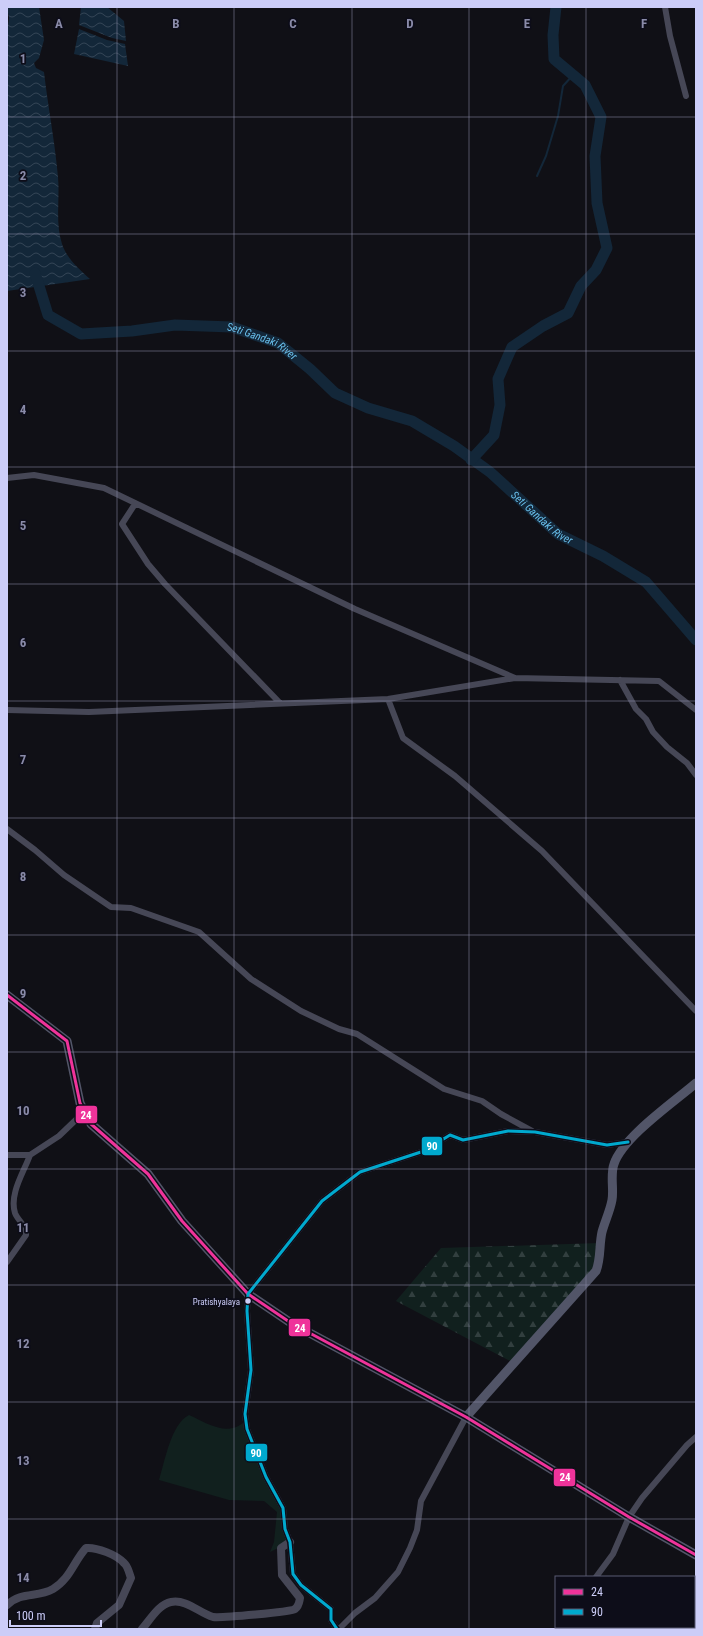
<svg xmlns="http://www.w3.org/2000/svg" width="703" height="1636" viewBox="0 0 703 1636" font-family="'Roboto Condensed',sans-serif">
	<defs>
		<pattern id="forest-firs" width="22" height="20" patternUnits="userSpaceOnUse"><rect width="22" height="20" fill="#11201e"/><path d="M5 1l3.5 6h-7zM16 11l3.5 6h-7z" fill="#323f3f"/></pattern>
		<pattern id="water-waves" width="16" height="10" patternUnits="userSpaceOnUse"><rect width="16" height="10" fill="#132739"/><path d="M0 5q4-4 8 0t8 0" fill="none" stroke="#344556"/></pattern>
	</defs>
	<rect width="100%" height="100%" fill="#101016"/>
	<path fill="#11201e" d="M189,1415c18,8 39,23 56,6l2,8 36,79 7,34 -20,10 4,-10 3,-30 -13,-11 -35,-1 -70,-20c6,-19 12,-56 30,-65z"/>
	<path fill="url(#forest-firs)" d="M601,1243l-2,22 -85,98 -118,-62 45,-53z"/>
	<path fill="url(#water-waves)" d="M7,7h32l5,33 -5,18 -5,5 2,5 8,4c4,35 11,70 14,105 2,22 -3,45 4,67 5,15 17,25 28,35l-83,12v-257l2,-16z
		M81,7h26l17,14 2,20 -14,-3 -33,-13z
		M79,29l28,11 18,4 3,22 -54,-12z"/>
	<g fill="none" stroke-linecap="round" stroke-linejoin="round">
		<path stroke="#132739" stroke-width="2" d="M537,176l9,-20 12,-40 5,-30 10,-11"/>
		<g stroke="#132739" stroke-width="11">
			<path id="s1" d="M35,273l13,42 33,19 51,-3 43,-6 57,2 46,16 32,26 25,24 33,15 44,13 42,25 36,26 68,62 45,22 43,26 50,58"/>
			<path d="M471,460l23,-25 6,-30 -2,-26 14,-32 31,-21 25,-13 13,-27 15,-16 11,-22 -10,-45 -2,-47 6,-39 -16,-32 -31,-26 -1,-24 3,-28"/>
		</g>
		<path stroke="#464756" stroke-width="6" d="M665,7l5,29 16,60
			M7,478l27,-3 70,13 251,121 160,69
			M135,504l-13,20 26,40 17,20 114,118
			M620,680l16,29 10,10 7,13 14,15 20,16 9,12
			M388,699l15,39 52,38 87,75 154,160
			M7,710l82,2 299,-13 127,-21 144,3 37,29
			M7,829l28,21 29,25 47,32 20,1 68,24 52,47 50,32 38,18 18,5 87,55 38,12 19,13 31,17
			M7,1155h23l29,-19 25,-24
			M7,1262l19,-27c1,-9 -8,-14 -11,-22 -6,-19 9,-41 15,-58
			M596,1577l17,-23 16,-37 13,-19 45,-53 9,-8
			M337,1629l-6,-9v-11l-30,-24 -8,-11 -3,-32 -5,-13 -2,-21 -17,-31 -19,-48 -2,-15 6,-44 -4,-59 1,-17 74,-93 38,-29 64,-21 26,-16 13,5 45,-9 27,1 72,13 21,-3
			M339,1629l16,-16 20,-15 23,-26 12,-24 7,-18 4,-29 45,-84
			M561,1629l1,-2"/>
		<path stroke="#464756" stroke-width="8" d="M7,1605c15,-14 30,-7 46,-16 17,-10 21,-28 33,-41 11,-1 31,7 38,15 4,3 5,10 7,15l-12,27 -22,18 -2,6
			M142,1629c8,-9 17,-25 29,-27 16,-3 28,11 42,15 8,1 78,-5 82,-8 4,-3 4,-6 5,-11l-18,-23 -1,-27 9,-6"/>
		<path stroke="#525568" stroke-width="9" d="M7,995l60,46 13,62 11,21 57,50 34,47 66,73 43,29 175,94 163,100 67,38
			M466,1417l130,-146c5,-12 3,-26 6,-39 3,-11 8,-21 10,-32 2,-11 -2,-25 2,-36 9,-27 60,-62 82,-81"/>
		<g stroke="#0d0d19" stroke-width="6">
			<path id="bus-1" d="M7,995l60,46 13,62 11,21 57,50 34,47 66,73 43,29 175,94 163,100 67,38"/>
		</g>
		<g stroke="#0d0d19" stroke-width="6">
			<path id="bus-2" d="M337,1629l-6,-9v-11l-30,-24 -8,-11 -3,-32 -5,-13 -2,-21 -17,-31 -19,-48 -2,-15 6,-44 -4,-59 1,-17 74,-93 38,-29 64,-21 26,-16 13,5 45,-9 27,1 72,13 21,-3"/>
		</g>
		<use href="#bus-1" stroke="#ef339a" stroke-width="3"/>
		<use href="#bus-2" stroke="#00a9ce" stroke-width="3"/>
	</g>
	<path fill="none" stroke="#8a8ba9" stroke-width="1" stroke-opacity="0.55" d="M117,7v1622M234,7v1622M352,7v1622M469,7v1622M586,7v1570M7,117h689M7,234h689M7,351h689M7,467h689M7,584h689M7,701h689M7,818h689M7,935h689M7,1052h689M7,1169h689M7,1285h689M7,1402h689M7,1519h689M586,1627v2"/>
	<circle fill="#cccdf8" stroke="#0d0d19" stroke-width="1.5" cx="248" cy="1301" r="3.5"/>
	<g text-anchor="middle" stroke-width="3.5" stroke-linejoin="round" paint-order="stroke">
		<g font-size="9" fill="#cccdf8" stroke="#0d0d19" text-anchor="end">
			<text x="240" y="1305">Pratishyalaya</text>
		</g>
		<g font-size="11" font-style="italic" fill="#68beea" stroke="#0d0d19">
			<text dy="4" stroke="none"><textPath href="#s1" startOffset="267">Seti Gandaki River</textPath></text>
			<text dy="4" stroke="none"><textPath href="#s1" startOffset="603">Seti Gandaki River</textPath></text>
		</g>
	</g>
	<g font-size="13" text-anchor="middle" font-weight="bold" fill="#8a8ba9" stroke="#0d0d19" stroke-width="3.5" stroke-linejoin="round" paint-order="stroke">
		<text x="59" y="28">A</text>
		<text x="176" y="28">B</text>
		<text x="293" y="28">C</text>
		<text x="410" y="28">D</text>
		<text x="527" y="28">E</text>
		<text x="644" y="28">F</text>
		<text x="23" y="63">1</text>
		<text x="23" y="180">2</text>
		<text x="23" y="297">3</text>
		<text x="23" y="414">4</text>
		<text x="23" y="530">5</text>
		<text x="23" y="647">6</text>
		<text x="23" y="764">7</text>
		<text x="23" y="881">8</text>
		<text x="23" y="998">9</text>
		<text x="23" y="1115">10</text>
		<text x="23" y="1232">11</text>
		<text x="23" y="1348">12</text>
		<text x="23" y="1465">13</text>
		<text x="23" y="1582">14</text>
	</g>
	<g stroke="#0d0d19" stroke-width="1.5">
		<rect x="75" y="1105" width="23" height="19" rx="4" fill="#ef339a"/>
		<rect x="421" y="1136" width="22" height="20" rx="4" fill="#00a9ce"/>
		<rect x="288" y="1318" width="23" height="19" rx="4" fill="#ef339a"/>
		<rect x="245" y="1443" width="23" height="19" rx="4" fill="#00a9ce"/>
		<rect x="553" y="1468" width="23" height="19" rx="4" fill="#ef339a"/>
	</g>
	<g font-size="11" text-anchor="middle" font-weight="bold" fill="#fff">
		<text x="86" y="1119">24</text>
		<text x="432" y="1150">90</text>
		<text x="300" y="1332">24</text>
		<text x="256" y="1457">90</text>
		<text x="565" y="1481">24</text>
	</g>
	<rect width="703" height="1636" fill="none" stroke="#cccdf8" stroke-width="16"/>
	<rect x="555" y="1576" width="140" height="52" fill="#0d0d19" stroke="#595a72"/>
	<rect x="563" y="1589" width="20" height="6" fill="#ef339a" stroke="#595a72"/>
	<text x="591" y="1596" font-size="12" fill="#cccdf8">24</text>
	<rect x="563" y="1609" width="20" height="6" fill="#00a9ce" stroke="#595a72"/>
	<text x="591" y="1616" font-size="12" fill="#cccdf8">90</text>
	<path d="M10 1620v6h91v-6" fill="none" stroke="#cccdf8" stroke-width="2"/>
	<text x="16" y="1620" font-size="12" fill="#cccdf8" stroke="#0d0d19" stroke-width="3" paint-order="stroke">100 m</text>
</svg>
